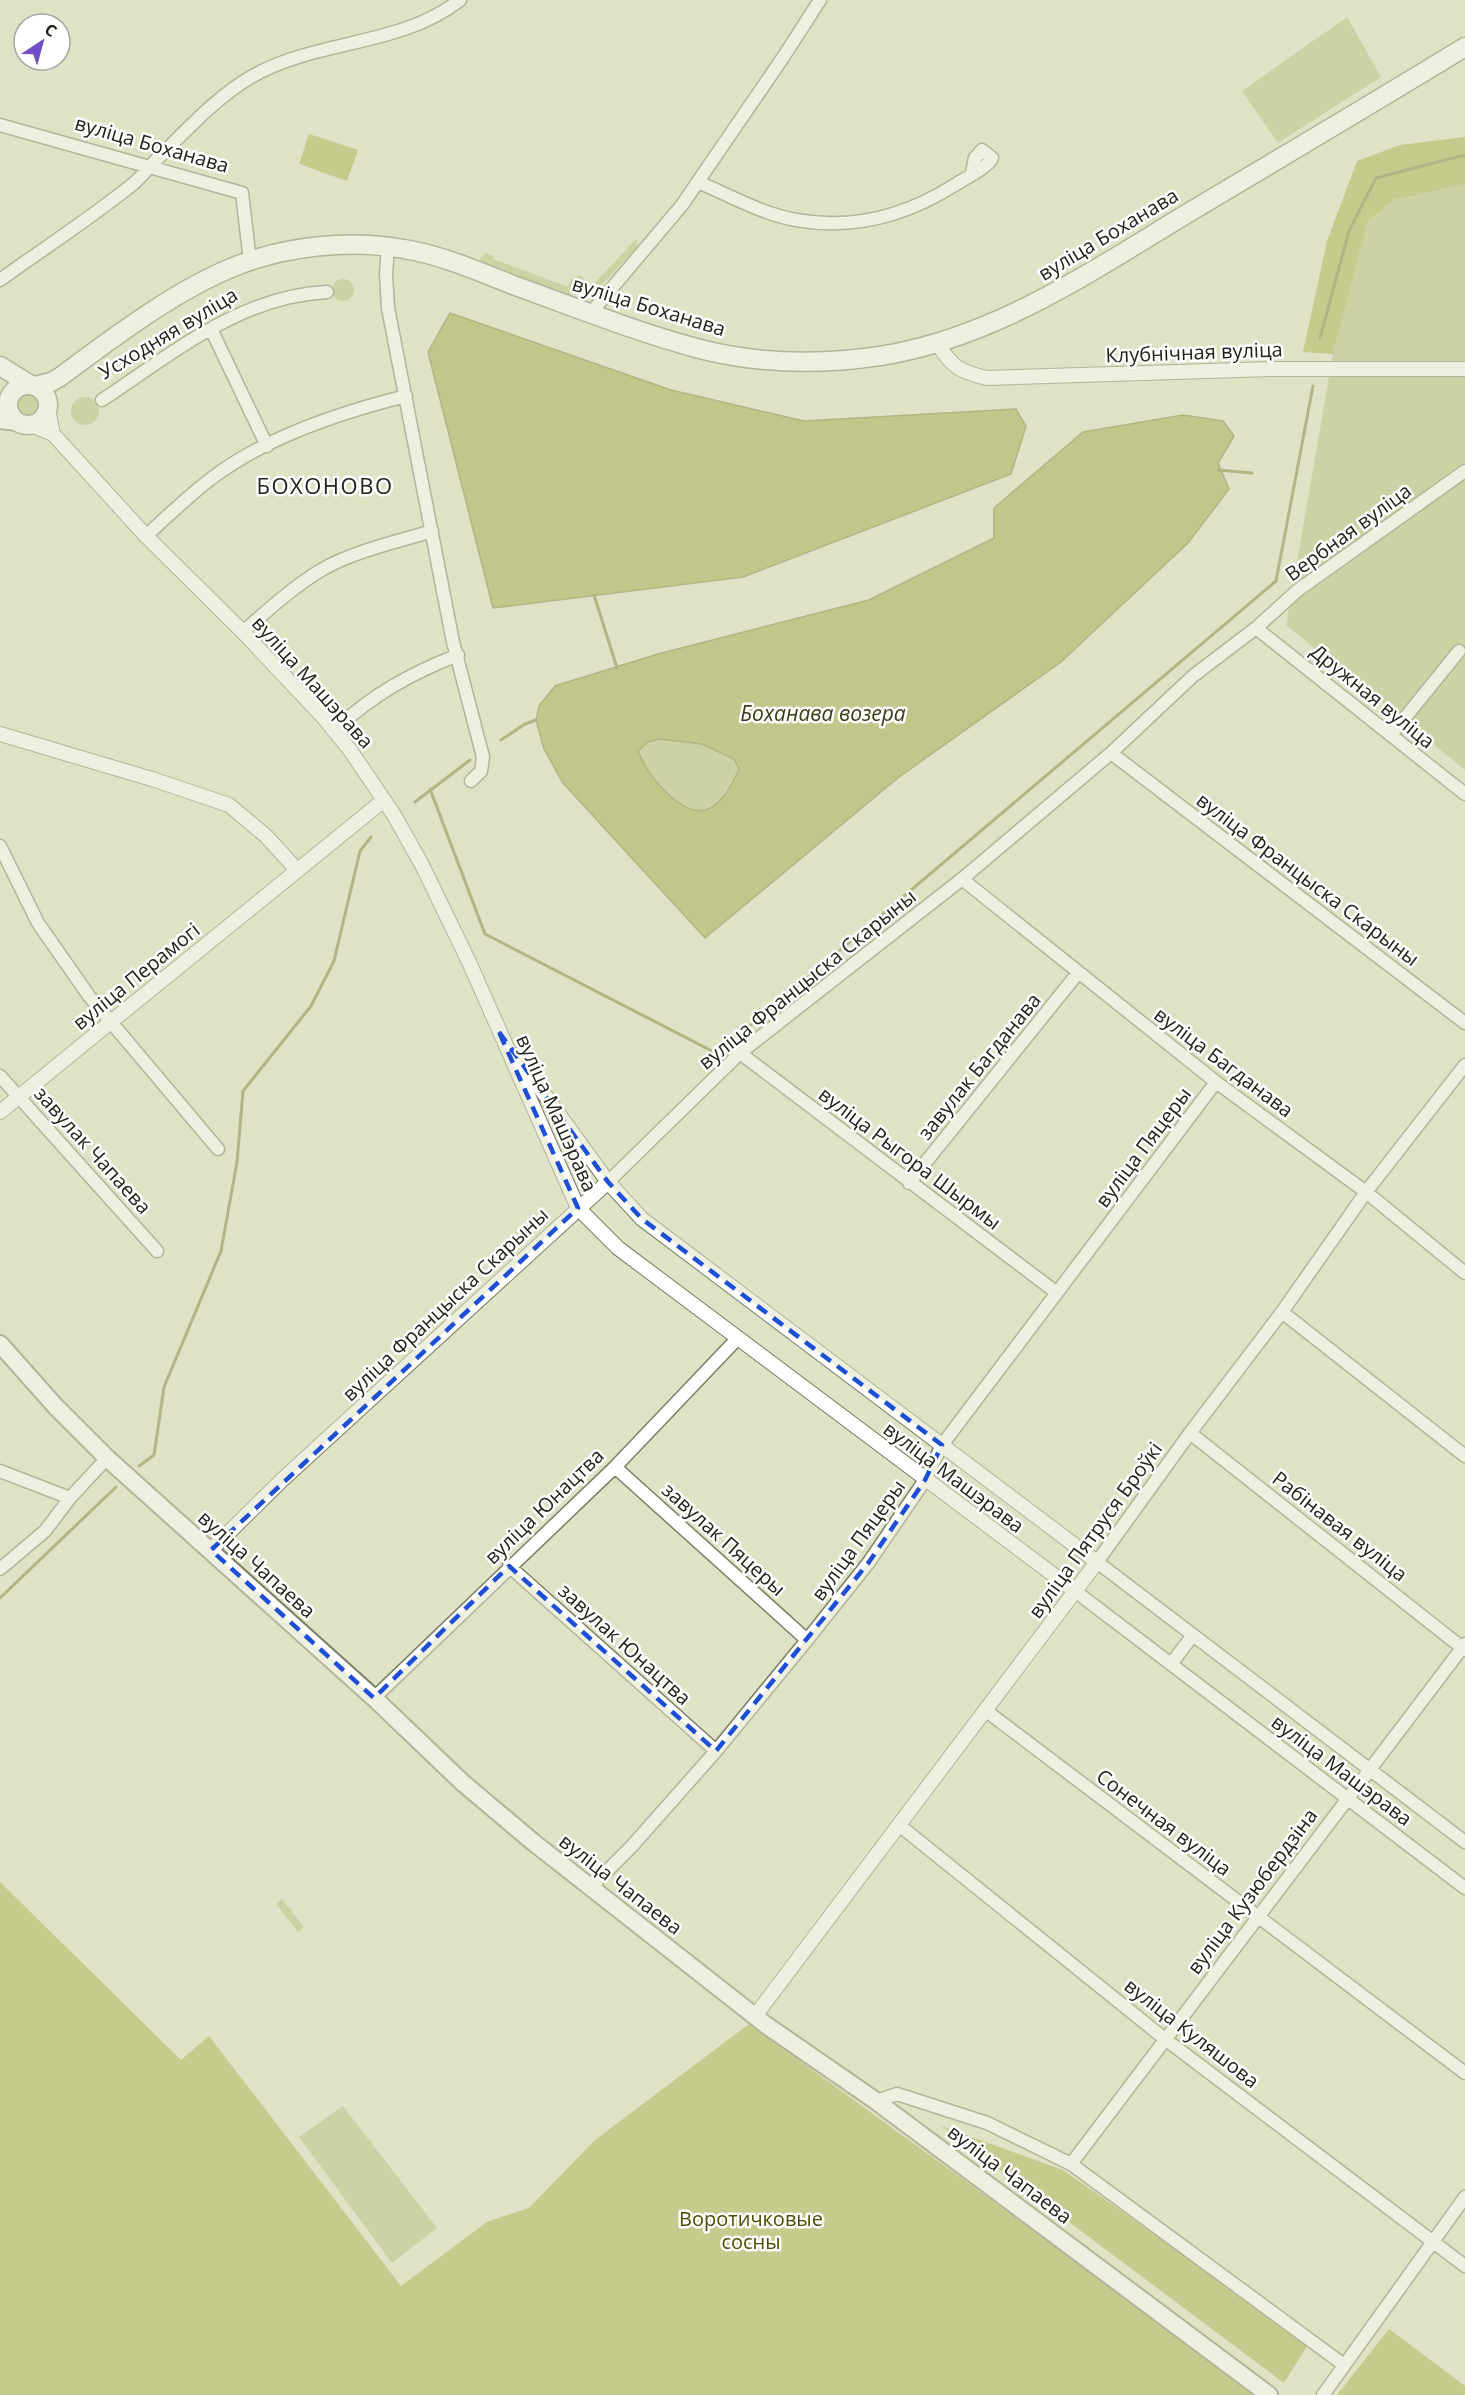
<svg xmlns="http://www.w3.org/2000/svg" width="1465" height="2395" font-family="'Open Sans',sans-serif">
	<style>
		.green { fill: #b9be7f }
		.forest { fill: #a9ad4b }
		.water { fill: #a1a543; stroke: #7b7e36; stroke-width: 1.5; fill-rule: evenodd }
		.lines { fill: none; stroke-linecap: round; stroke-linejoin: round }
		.stream { stroke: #7b7e36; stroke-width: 3 }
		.minor-casing { stroke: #7c7e64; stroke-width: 15 }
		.tertiary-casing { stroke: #7c7e64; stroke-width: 16 }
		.secondary-casing { stroke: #7c7e64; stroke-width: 20 }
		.primary-casing { stroke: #7c7e64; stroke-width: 21 }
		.minor { stroke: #fff; stroke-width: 12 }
		.tertiary { stroke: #fff; stroke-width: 14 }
		.secondary { stroke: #fff; stroke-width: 16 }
		.primary { stroke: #fff; stroke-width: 18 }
		.marked { fill: none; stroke: #1d4ed8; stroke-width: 4.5; stroke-dasharray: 12 8; stroke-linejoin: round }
		.labels { text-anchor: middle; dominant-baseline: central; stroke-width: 5; stroke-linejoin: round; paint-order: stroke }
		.street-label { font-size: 20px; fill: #222318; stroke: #fff }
		.park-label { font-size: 20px; fill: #4b4d00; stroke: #fff }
		.water-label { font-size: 21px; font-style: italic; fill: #3b3d14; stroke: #fff }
		.quarter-label { font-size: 22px; letter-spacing: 1.5px; fill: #222318; stroke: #fff }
	</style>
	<rect width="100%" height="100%" fill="#dfe2c5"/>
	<path class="green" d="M1347 17 1381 77 1278 143 1242 91Z
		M1465 184V770L1286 625 1333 354 1368 221 1394 200Z
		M636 239 638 246 601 286 595 285 594 284Z
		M485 253 494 256 493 259 568 287 571 279 581 275 590 290 577 294 564 295 482 263 480 259Z
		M332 290a11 11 0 1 1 22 0a11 11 0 1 1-22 0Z
		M13 404a15 15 0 1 1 30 0a15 15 0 1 1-30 0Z
		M71 411a14 14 0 1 1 28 0a14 14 0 1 1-28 0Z
		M660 739 702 744 734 759 739 769C722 807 702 827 667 793 653 780 645 768 637 751L648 742Z
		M282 1899 304 1927 298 1932 276 1904Z
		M343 2106 437 2228 392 2263 299 2137Z"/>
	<path class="forest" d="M309 134 358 150 347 181 299 164Z
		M1465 137V184L1394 200 1368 221 1333 354 1303 352 1327 241 1357 161 1400 145Z
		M0 1882 181 2060 209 2036 401 2286 487 2222 529 2208 595 2140 749 2024 1260 2395H0Z
		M941 2126 1063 2170 1309 2343 1284 2383Z
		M1389 2329 1465 2386V2395H1337Z"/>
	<path class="water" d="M450 313 671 390 804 421 1016 409 1026 426 1011 474 743 577 493 608 428 352Z
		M1183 415 1223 421 1234 436 1218 463 1229 489 1188 543 1061 662 899 777 705 938 563 783 544 749 536 720 539 706 555 686 658 654 869 600 994 538V508L1083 432ZM660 739 702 744 734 759 739 769C722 808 702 827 667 793 653 780 645 768 638 751L648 742Z"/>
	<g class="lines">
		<path class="stream" d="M1320 338 1349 231 1376 178 1465 155
			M1218 470 1252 473
			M594 595 617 668
			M501 740 525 724 536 720
			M430 789 485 934 712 1051 754 1023 1276 581 1313 386
			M415 802 470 760
			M139 1466 154 1455 164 1387 221 1251 237 1162 243 1091 311 1006 334 961 360 851 371 837
			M0 1598 116 1487"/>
		<defs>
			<path id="minor" d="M0 125 242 193 250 261
				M698 182C729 195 762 214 796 220 852 230 905 216 953 186 962 180 989 167 992 158L982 150 975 158 972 173
				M388 246 386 274 388 308 453 642 483 757 481 771 471 781
				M0 280C44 248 91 218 133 184 141 177 148 168 155 161 185 132 215 98 251 77 316 39 400 47 460 0
				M590 314 682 205 784 56 820 0
				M211 329 267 446
				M102 400C172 354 240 296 327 292
				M146 536C169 515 191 493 216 475 269 436 342 412 406 396
				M1256 628 1465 794
				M243 632C268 610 294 586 323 569 354 551 397 542 432 531
				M334 730C373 695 409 674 458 655
				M1391 735 1459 651
				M1111 753 1193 676 1256 628 1298 590 1465 471
				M0 846 38 923 89 996 218 1149
				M962 879 1216 1082 1366 1192 1465 1273
				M740 1053 1057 1293
				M1465 1065 1366 1192 1282 1312 1190 1433 1097 1562 1465 1842
				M0 1076 157 1251
				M608 1182 740 1053 962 879 1111 753 1465 1023
				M909 1183 1078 973
				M1282 1312 1465 1456
				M1190 1433 1465 1650
				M615 1467 807 1640
				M0 1471 70 1498 107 1458
				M509 1566 716 1751
				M0 1569 45 1531 70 1498
				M1075 1591 1465 1888
				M1171 1664 1193 1635
				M374 1698 615 1467 737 1339
				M985 1710 1465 2073
				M899 1825 1165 2039 1465 2266
				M592 1886 632 1846 716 1751 807 1640 869 1562 925 1480 942 1445 1216 1082
				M876 2101 897 2094 987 2123 1071 2164 1344 2365
				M1071 2164 1465 1644
				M1323 2395 1465 2197"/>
			<path id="tertiary" d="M937 343C952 367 960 372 987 378L1273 369H1465
				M48 409 53 434
				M31 425 53 434 146 536 243 632 324 718 350 750 394 815 422 865 469 962 578 1208 618 1248 1075 1591
				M0 734 152 779 229 805 266 836 297 870
				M516 1055 608 1182 642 1219 1097 1562 755 2016
				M0 1112 384 800
				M211 1550 282 1480 608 1182"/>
			<path id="secondary" d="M0 420 17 422
				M0 1344 56 1407 107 1458 374 1698 463 1783 533 1842 766 2025 876 2101 1269 2395"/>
			<path id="primary" d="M0 366 29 384
				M8 405a20 20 0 1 1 40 0a20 20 0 1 1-40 0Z
				M35 386 51 382 60 377C111 339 177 289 236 266 286 246 351 239 404 249 441 255 478 271 513 285 574 307 634 331 696 348 756 364 819 365 880 356 996 338 1095 269 1193 210 1284 156 1375 102 1465 47"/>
		</defs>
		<use href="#minor" class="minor-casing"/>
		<use href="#tertiary" class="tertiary-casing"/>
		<use href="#secondary" class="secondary-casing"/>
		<use href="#primary" class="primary-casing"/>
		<use href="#minor" class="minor"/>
		<use href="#tertiary" class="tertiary"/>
		<use href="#secondary" class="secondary"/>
		<use href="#primary" class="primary"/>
	</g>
	<path d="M0 0H1465V2395H0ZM499 1032 608 1182 642 1219 942 1445 925 1480 869 1562 716 1751 509 1566 374 1698 211 1550 578 1208Z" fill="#dfe2c5" fill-opacity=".55" fill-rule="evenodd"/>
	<path class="marked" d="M499 1032 608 1182 642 1219 942 1445 925 1480 869 1562 716 1751 509 1566 374 1698 211 1550 578 1208Z"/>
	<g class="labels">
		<g class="street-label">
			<text transform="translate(152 144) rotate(16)">вуліца Боханава</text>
			<text transform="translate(1108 234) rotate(-31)">вуліца Боханава</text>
			<text transform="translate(649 306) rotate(17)">вуліца Боханава</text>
			<text transform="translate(168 333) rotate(-31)">Усходняя вуліца</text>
			<text transform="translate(1194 352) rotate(-2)">Клубнічная вуліца</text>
			<text transform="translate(1348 532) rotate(-36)">Вербная вуліца</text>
			<text transform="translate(313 682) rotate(48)">вуліца Машэрава</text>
			<text transform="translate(1373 696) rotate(39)">Дружная вуліца</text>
			<text transform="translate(1308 879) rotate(37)">вуліца Францыска Скарыны</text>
			<text transform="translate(136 976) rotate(-39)">вуліца Перамогі</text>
			<text transform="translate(807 979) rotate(-39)">вуліца Францыска Скарыны</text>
			<text transform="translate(1224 1062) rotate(37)">вуліца Багданава</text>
			<text transform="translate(979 1066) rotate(-51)">завулак Багданава</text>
			<text transform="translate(557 1113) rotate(66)">вуліца Машэрава</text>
			<text transform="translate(1143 1147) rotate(-53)">вуліца Пяцеры</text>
			<text transform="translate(93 1150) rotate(48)">завулак Чапаева</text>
			<text transform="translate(910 1158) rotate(37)">вуліца Рыгора Шырмы</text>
			<text transform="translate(445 1304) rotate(-43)">вуліца Францыска Скарыны</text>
			<text transform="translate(954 1477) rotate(37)">вуліца Машэрава</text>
			<text transform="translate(544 1506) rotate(-44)">вуліца Юнацтва</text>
			<text transform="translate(1340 1526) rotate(38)">Рабінавая вуліца</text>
			<text transform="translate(1095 1530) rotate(-54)">вуліца Пятруся Броўкі</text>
			<text transform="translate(724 1539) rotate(42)">завулак Пяцеры</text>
			<text transform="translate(858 1540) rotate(-54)">вуліца Пяцеры</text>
			<text transform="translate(257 1564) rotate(42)">вуліца Чапаева</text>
			<text transform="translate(625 1644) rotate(42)">завулак Юнацтва</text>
			<text transform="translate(1342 1770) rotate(37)">вуліца Машэрава</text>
			<text transform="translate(1164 1822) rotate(37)">Сонечная вуліца</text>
			<text transform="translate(621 1884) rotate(38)">вуліца Чапаева</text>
			<text transform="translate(1252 1891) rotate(-53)">вуліца Кузюбердзіна</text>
			<text transform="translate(1192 2033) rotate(38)">вуліца Куляшова</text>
			<text transform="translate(1010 2174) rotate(37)">вуліца Чапаева</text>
		</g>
		<g class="park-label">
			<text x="751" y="2218">Воротичковые<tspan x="751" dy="23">сосны</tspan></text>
		</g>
		<g class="water-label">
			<text x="823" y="713">Боханава возера</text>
		</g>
		<g class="quarter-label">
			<text x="325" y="485">БОХОНОВО</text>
		</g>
	</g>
	<g transform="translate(42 42) rotate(36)"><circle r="28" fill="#ffffff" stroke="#a7a7a3" stroke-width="1.5"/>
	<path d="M0-4.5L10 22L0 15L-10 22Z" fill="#704ec7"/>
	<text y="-9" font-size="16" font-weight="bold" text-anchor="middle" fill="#222318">С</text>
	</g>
</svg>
